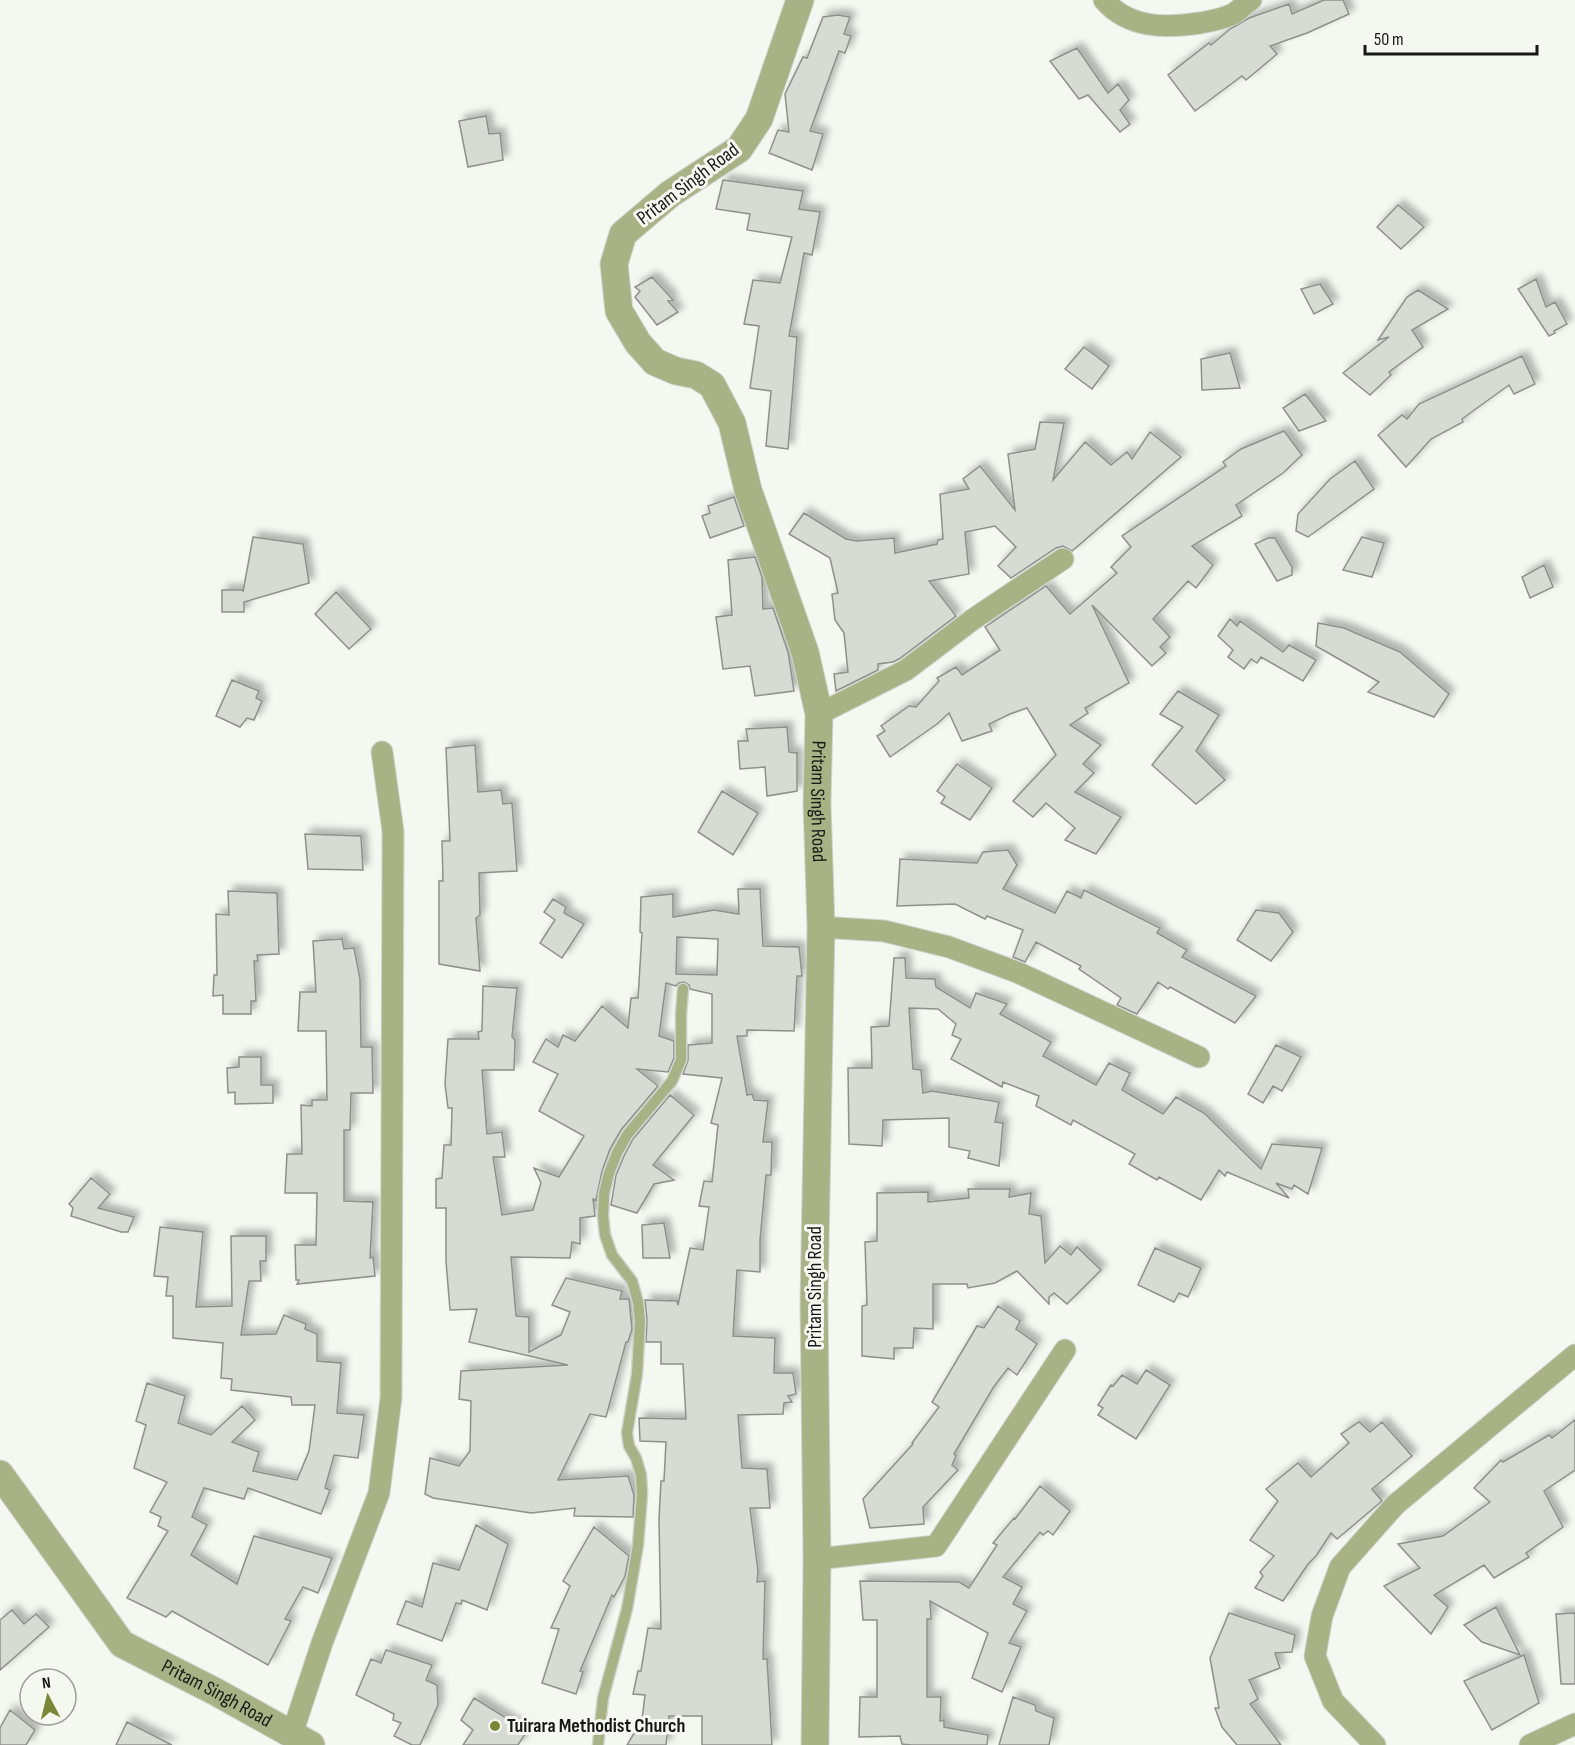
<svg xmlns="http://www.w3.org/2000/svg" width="1575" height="1745" font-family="'Sofia Sans Condensed',sans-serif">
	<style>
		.building { fill: #d8dad4; stroke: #8e908b; stroke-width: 1.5; fill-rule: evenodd; filter: url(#shadow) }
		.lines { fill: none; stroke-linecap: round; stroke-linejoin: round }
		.service-casing { stroke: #d2d3ce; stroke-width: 13 }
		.minor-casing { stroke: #d2d3ce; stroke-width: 23 }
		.tertiary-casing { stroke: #d2d3ce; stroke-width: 29 }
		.service { stroke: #a8b284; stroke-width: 10 }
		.minor { stroke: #a8b284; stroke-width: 21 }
		.tertiary { stroke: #a8b284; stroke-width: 27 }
		.poi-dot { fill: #798837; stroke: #f5f7f1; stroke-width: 2 }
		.labels { text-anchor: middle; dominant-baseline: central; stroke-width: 6; stroke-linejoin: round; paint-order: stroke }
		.street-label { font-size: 20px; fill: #181917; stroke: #f5f7f1 }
		.poi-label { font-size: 20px; font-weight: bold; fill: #181917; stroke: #f5f7f1; text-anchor: start }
	</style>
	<defs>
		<filter id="shadow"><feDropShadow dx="5.5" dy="-5.5" stdDeviation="3" flood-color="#0004"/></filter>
	</defs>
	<rect width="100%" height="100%" fill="#f5f7f1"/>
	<path class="building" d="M1324 0H1343L1349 14 1307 33 1270 46 1277 54 1246 80 1242 76 1195 111 1168 75 1209 43 1211 45 1230 29 1249 18 1289 4 1292 14Z
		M838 15 850 17 844 34 851 36 845 53 839 51 810 131 823 134 812 170 769 153 778 130 789 132 785 94 803 57 807 58 823 17Z
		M1077 48 1108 93 1118 84 1129 100 1120 110 1130 124 1120 132 1088 95 1079 99 1050 61Z
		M486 116 489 134 500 133 503 160 468 167 459 121Z
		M723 180 803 191 799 209 820 212 812 255 804 253 789 336 797 337 788 449 766 446 771 391 750 388 759 326 744 324 753 280 780 283 792 237 747 230 750 214 716 209Z
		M1398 205 1424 227 1401 249 1377 227Z
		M652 277 673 300 668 301 678 312 657 325 635 297 640 291 635 287Z
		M1536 279 1546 307 1555 302 1567 324 1554 331 1555 333 1549 336 1518 289Z
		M1320 284 1333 304 1314 314 1301 289Z
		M1418 290 1448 309 1412 330 1423 347 1389 372 1391 375 1370 395 1343 373 1389 337 1378 340 1407 297Z
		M1084 347 1109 366 1092 389 1065 369Z
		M1230 353 1240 388 1202 390 1201 359Z
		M1522 356 1535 384 1514 394 1509 385 1462 419 1463 422 1431 439 1406 467 1378 435 1402 415 1407 419 1419 404Z
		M1305 394 1326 421 1299 431 1283 408Z
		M1040 422 1064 423 1053 480 1085 442 1111 465 1127 452 1132 459 1150 432 1181 457 1072 551 1063 546 1056 548 1011 578 998 566 1016 547 995 526 965 532 969 574 929 581 956 616 899 659 893 662 878 664V670L836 691 834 674 848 672 844 633 835 620 832 594 838 593 830 558 789 534 804 513 846 539 857 541 894 538 895 553 937 544 938 540 943 539 940 494 969 489 963 479 980 466 1015 510 1008 454 1035 449Z
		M1284 431 1302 455 1283 473 1236 505 1242 516 1192 546 1213 565 1196 588 1188 581 1153 619 1170 637 1160 647 1166 653 1152 666 1092 605 1129 683 1085 708 1088 713 1070 725 1101 745 1083 764 1094 773 1075 792 1121 817 1096 854 1065 840 1075 828 1046 803 1033 817 1013 801 1056 755 1027 708 1010 714 989 724 992 731 962 741 949 713 937 724 890 757 877 736 885 731 881 726 909 706 916 707 939 681 937 678 956 667 962 675 1000 650 985 627 1046 586 1070 614 1117 573 1111 567 1131 547 1122 536 1226 466 1223 462 1241 449Z
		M1355 461 1374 489 1308 537 1296 531 1298 514 1330 479Z
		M734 497 744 526 710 538 702 516 710 513 708 506Z
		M253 537 303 544 309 583 244 602V612H222V590H243V592Z
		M1362 537 1384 543 1372 577 1343 570Z
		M1268 538H1275L1292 567V575L1277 581 1255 544Z
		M755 557 762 577 763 609 773 608 788 652 794 691 755 696 750 666 723 669 716 617 732 615 728 560Z
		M1544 565 1553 587 1530 598 1522 577Z
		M336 592 371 629 349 649 315 614Z
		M1230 619 1237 626 1240 621 1283 652 1289 645 1316 660 1303 681 1261 657 1257 663 1251 659 1244 669 1228 657 1233 650 1218 636Z
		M1318 623 1344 628 1400 652 1449 694 1434 717 1368 692 1379 682 1316 646Z
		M232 680 259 691 256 698 262 701 254 720 247 718 240 727 216 716Z
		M1178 691 1219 715 1196 751 1225 780 1196 804 1152 765 1183 727 1160 714Z
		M787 727 789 752 797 753V791L767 796 765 767 740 769 738 741H748L746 729Z
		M475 745 478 792 501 790 503 804 512 803 517 871 479 873 480 915 476 918 480 971 439 964V881H443L442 841H450L446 748Z
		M957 764 992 788 970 820 941 803 945 797 937 791Z
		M722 791 758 813 733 855 698 832Z
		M305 834 361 836 363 870 308 869Z
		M1008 850 1017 865 1003 889 1055 913 1067 891 1081 898 1084 890 1160 928 1157 933 1187 950 1182 957 1256 996 1235 1023 1170 987 1168 989 1158 982 1137 1014 1117 1005 1121 998 1079 969 1081 966 1036 942 1025 962 1013 957 1023 930 987 916 985 919 955 904 897 906 900 859 977 863 983 852Z
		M738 889H760L763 946 799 947 802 976H797L794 1031 747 1030V1036H737L747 1095 752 1094 754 1100 768 1101 763 1142H772L771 1175H766L760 1240V1272L737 1270 733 1336 775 1338 774 1373H793L796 1394 788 1396 792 1402 784 1403 783 1414 738 1415 742 1468 767 1469 770 1508H750L758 1571 757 1582 765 1581 763 1659H767L772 1745H702V1716H669L666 1745H627L642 1720 645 1695 633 1694 638 1671H641L648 1628 661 1629 659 1519 661 1481H664L666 1442 640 1441 639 1418 686 1419 683 1364H661V1342H646L647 1320 645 1300 677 1301 678 1305 690 1248 703 1250 709 1207 699 1206 704 1181 712 1182 718 1125 711 1123 722 1078 683 1074 688 1060V1045L712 1043V994L690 989 689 985 684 982 679 983 676 986 666 983 659 1036 674 1041V1058L668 1072 637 1069 658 1086 621 1130 610 1149 602 1171 596 1200 593 1199 595 1216 580 1218V1244L572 1242 570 1258 511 1257 516 1316 529 1317V1352L561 1335 570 1312 552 1305 566 1278 622 1291 620 1299H629L632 1329 628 1342H626L606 1417 590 1414 558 1480 628 1476 634 1495 633 1517 574 1516 575 1508 531 1513 433 1498 425 1494 430 1458 459 1466 470 1451 471 1401 459 1399 461 1371 568 1365 469 1342 477 1309 450 1310 446 1261V1208H436V1179L442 1178 444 1145H451L452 1108H448L445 1084 448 1039H479L478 1032 482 1031 483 986 517 988 512 1037 515 1040 514 1070H482L487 1134 502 1132 505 1157H493L502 1215 533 1210 541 1183 534 1168 559 1177 584 1136 539 1111 558 1074 533 1062 546 1039 558 1047 563 1035 575 1041 602 1006 628 1028 631 998H638L642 933 640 932 641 897 673 894V917L714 910 739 914ZM677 937 718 939 717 975 676 974Z
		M228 891 277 893 279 954 257 955 258 961H254L256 1001H251V1014H223V995L213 996 214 975H217L216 914 229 915Z
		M553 899 566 907 564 913 584 924 562 958 540 943 555 920 544 912Z
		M1256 910 1279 913 1293 932 1271 961 1237 940Z
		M342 939 344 949 354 948 360 979 361 1047H372L373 1093H351L350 1130H344V1201L373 1202 370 1258 373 1257 375 1276 297 1284 299 1280H296L295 1245H316L317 1193H285L287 1154H302L301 1105 312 1106V1100H327L326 1031H298L300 992H316L313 941Z
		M894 958H905L906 978 935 979 936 987 970 1008 976 993 1007 1004 1000 1014 1051 1042 1043 1056 1096 1085 1109 1063 1130 1073 1122 1090 1163 1114 1176 1097 1204 1113 1261 1169 1272 1144 1322 1148 1308 1194 1294 1185 1292 1189 1276 1183 1289 1198 1227 1172 1225 1176 1219 1170 1201 1200 1159 1177 1157 1180 1129 1164 1135 1154 1073 1120 1071 1125 1036 1106 1039 1096 1003 1082 1002 1087 951 1059 961 1039 952 1035 956 1024 938 1009 909 1008 913 1069 921 1070 923 1093 932 1091 999 1102 995 1122 1003 1123 999 1166 968 1158 970 1151 949 1147V1118L883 1120 882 1146 849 1144 848 1068H872L871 1027 889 1026Z
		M1276 1045 1301 1057 1282 1091 1273 1086 1263 1103 1248 1094Z
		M239 1057H261V1085H273V1103L235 1104V1092L228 1093 227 1068 239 1067Z
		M670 1095 694 1115 653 1165 674 1180 654 1184 637 1213 611 1205 616 1175 624 1156 633 1139Z
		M91 1178 110 1194 98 1208 134 1217 128 1232H121L71 1216 73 1208 69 1204Z
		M968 1189H1010L1009 1197 1031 1193 1029 1214 1041 1216 1045 1263 1060 1246 1071 1255 1077 1247 1101 1270 1067 1304 1054 1293 1049 1297V1304L1017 1271 995 1283 968 1288 967 1284H933V1329L914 1328 913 1348H894V1359L862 1356V1306L867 1305 865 1242 877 1241V1193L928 1192V1202L969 1198Z
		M664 1223 670 1258H643L642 1225Z
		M160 1227 203 1232 196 1307 232 1306 231 1236H266V1261H260L261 1281H249L241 1335 276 1334 284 1315 306 1324 305 1329 317 1334V1361L341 1363 337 1413 364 1415 358 1458 334 1455 325 1488 330 1490 321 1514 248 1488 244 1499 204 1488 192 1517 207 1525 191 1555 237 1584 254 1536 332 1558 318 1593 303 1587 285 1619 291 1621 268 1665 172 1611 166 1617 127 1598 168 1531 158 1526 161 1517 150 1512 167 1482 134 1468 146 1425 136 1421 147 1383 185 1396 178 1423 211 1435 242 1406 255 1420 232 1442 259 1452 253 1471 297 1480 309 1451 315 1405H292L291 1397 231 1390 232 1379 221 1378 223 1343 173 1338V1296H166L168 1277 154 1276Z
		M1155 1248 1201 1268 1188 1297 1179 1293 1174 1302 1138 1285Z
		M998 1306 1020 1321 1016 1329 1037 1344 1017 1375 1008 1368 993 1388 954 1454 956 1456 952 1465 958 1470 923 1507 924 1524 870 1528 863 1499 913 1444 912 1443 939 1407 932 1402 977 1326 984 1328Z
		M1146 1370 1170 1385 1136 1439 1098 1415 1103 1408 1098 1405 1111 1385 1113 1386 1122 1375 1137 1384Z
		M1575 1420V1470L1544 1491 1563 1527 1526 1553 1529 1557 1494 1578 1484 1565 1434 1595 1448 1607 1431 1634 1384 1586 1420 1568 1398 1544 1443 1536 1490 1502 1474 1488 1501 1460 1503 1462 1549 1435 1552 1438Z
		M1359 1422 1370 1432 1382 1422 1412 1456 1372 1489 1382 1501 1337 1539 1331 1533 1316 1556 1308 1564 1283 1601 1255 1588 1263 1576 1260 1572 1274 1556 1250 1540 1278 1501 1266 1489 1298 1463 1311 1477 1349 1443 1341 1434Z
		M1040 1486 1070 1511 1053 1535 1048 1531 1043 1535 1040 1532 1003 1577 1022 1587 1013 1604 1027 1611 1009 1643 1021 1647 1002 1692 972 1678 988 1633 930 1601 931 1619H927V1697H941L940 1721 944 1720V1727L988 1735 987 1745H911L902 1744 900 1736 859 1737 860 1697H877V1620H863L860 1581 959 1582 969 1588 997 1545 993 1543 1014 1518 1015 1519Z
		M476 1525 508 1544 487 1610 462 1600 461 1604 456 1603 442 1641 397 1624 406 1601 422 1607 433 1563 459 1570Z
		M594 1527 629 1556 625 1576 614 1597 612 1595 580 1671 583 1672 576 1694 542 1683 559 1629 551 1628 570 1586 563 1581Z
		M1496 1607 1520 1655 1482 1642 1464 1625Z
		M12 1610 24 1624 36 1614 49 1627 0 1670V1620Z
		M1229 1613 1295 1635 1292 1652 1275 1653 1280 1668 1249 1680 1258 1699 1250 1704 1281 1745H1237L1222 1727 1215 1708H1219L1210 1658Z
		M1575 1613V1684H1561L1556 1614Z
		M386 1650 432 1665 426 1680 437 1685 438 1705 420 1745H412L394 1736 401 1723 393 1720 394 1714 356 1695 371 1659 381 1663Z
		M1524 1655 1539 1703 1492 1730 1464 1681Z
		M1013 1697 1035 1705 1036 1711 1054 1718 1049 1745H999Z
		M474 1698 527 1731 518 1745H463L473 1730 461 1720Z
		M10 1710 35 1730 26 1745H0V1728Z
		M127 1722 172 1745H116Z"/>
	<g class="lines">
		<defs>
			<path id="service" d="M598 1745 603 1698 627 1609 638 1545 642 1495 641 1475 636 1458 629 1446 627 1433 637 1374 640 1321 638 1302 632 1281 612 1255 605 1235 603 1216 604 1194 609 1173 617 1153 627 1135 672 1081 681 1060V1014L683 989"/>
			<path id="minor" d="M1104 0C1129 29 1166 28 1200 23 1211 21 1223 19 1233 14 1239 11 1244 4 1251 0
				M819 714 906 670 972 620 1063 559
				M821 927 884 931 949 947 1019 973 1199 1057
				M817 1559 936 1546 1065 1350
				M292 1734 322 1643 379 1493 391 1398 393 831 382 752
				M1375 1745 1333 1701 1315 1656 1322 1616 1340 1567 1395 1505 1575 1355
				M1530 1745 1575 1724"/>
			<g id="tertiary">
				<path id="s1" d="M800 0 759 119 739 149 670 194 623 234 614 264 619 311 638 343 655 362 676 371 696 375 712 385 732 423 748 490 805 652 819 714 817 803 821 927 814 1302 817 1559 815 1745"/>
				<path id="s2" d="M0 1474 122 1644 216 1692 311 1745"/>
			</g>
		</defs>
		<use href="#service" class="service-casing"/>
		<use href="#minor" class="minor-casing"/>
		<use href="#tertiary" class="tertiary-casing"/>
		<use href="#service" class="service"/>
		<use href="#minor" class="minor"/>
		<use href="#tertiary" class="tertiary"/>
	</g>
	<circle class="poi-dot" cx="495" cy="1726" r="6"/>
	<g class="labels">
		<g class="street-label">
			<text transform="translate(688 184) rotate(-37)">Pritam Singh Road</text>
			<text stroke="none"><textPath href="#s1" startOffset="944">Pritam Singh Road</textPath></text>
			<text transform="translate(815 1287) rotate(-90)">Pritam Singh Road</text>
			<text stroke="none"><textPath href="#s2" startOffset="316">Pritam Singh Road</textPath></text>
		</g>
		<g class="poi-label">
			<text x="507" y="1726">Tuirara Methodist Church</text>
		</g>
	</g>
	<g transform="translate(48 1697) rotate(353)"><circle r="28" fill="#f5f7f1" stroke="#9d9e9a" stroke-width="1.5"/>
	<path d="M0-4.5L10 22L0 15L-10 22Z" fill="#798837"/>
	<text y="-9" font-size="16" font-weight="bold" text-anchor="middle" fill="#181917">N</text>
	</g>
	<path d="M1365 45v9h172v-9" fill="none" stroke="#181917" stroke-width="3"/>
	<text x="1374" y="45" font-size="18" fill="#181917" stroke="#f5f7f1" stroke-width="4.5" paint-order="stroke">50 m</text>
</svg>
